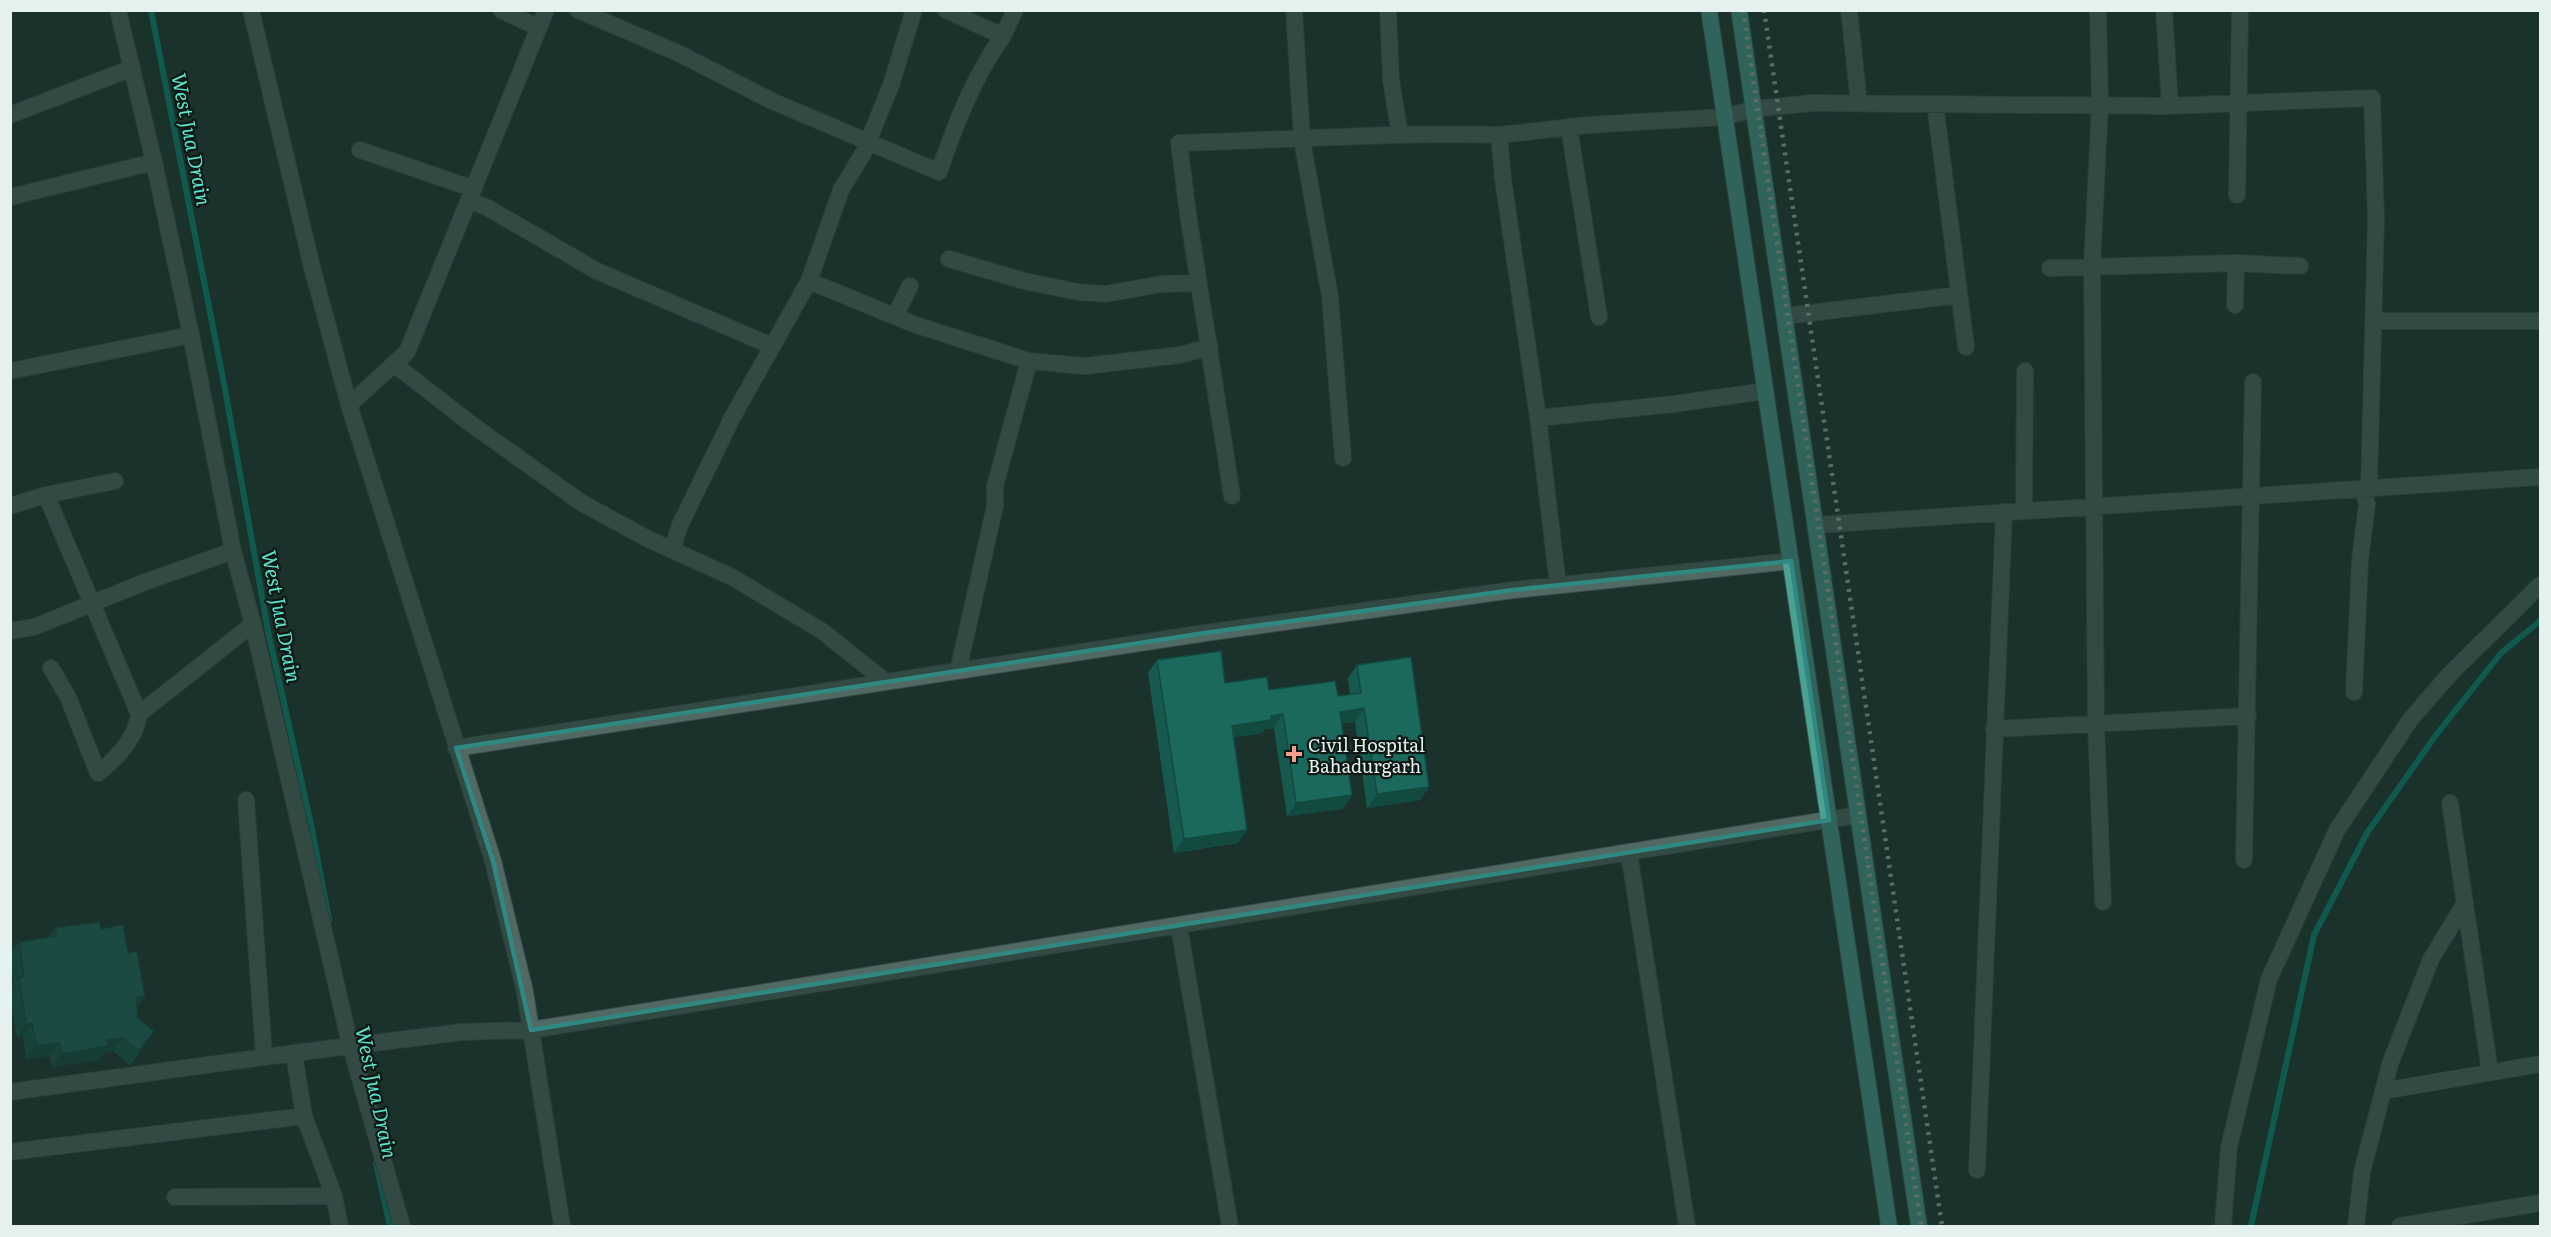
<svg xmlns="http://www.w3.org/2000/svg" width="2551" height="1237" font-family="Literata,serif">
	<style>
		.lines { fill: none; stroke-linecap: round; stroke-linejoin: round }
		.stream { stroke: #048977; stroke-width: 6 }
		.minor-casing { stroke: #3a4d49; stroke-width: 18 }
		.secondary-casing { stroke: #3a4d49; stroke-width: 18 }
		.primary-casing { stroke: #3a4d49; stroke-width: 18 }
		.minor { stroke: #516863; stroke-width: 16 }
		.secondary { stroke: #516863; stroke-width: 16 }
		.primary { stroke: #49a292; stroke-width: 16 }
		.rail { stroke: #a7b7b3; stroke-width: 4.5; stroke-dasharray: 3 6; stroke-linecap: butt }
		.wall { fill: #165a4f }
		.shaded-wall { fill: #124a40 }
		.building { fill: #1a695c; stroke: #124a40; stroke-width: 1.5 }
		.marked { fill: none; stroke: #2f8881; stroke-width: 4.5; stroke-linejoin: round }
		.poi-dot { fill: #f59d8f; stroke: #0d1714; stroke-width: 2 }
		.labels { text-anchor: middle; dominant-baseline: central; stroke-width: 4.5; stroke-linejoin: round; paint-order: stroke }
		.poi-label { font-size: 18px; fill: #e4f1ee; stroke: #0d1714; text-anchor: start }
		.water-label { font-size: 20px; font-style: italic; fill: #58e5cc; stroke: #0d1714 }
	</style>
	<rect width="100%" height="100%" fill="#1b312c"/>
	<g class="lines">
		<path class="stream" d="M151 10 225 389 268 631 311 824 329 920
			M376 1163 390 1226
			M2251 1226 2314 935 2367 833 2436 735 2501 653 2540 621"/>
		<defs>
			<path id="minor" d="M251 10 312 267 349 405 493 861 525 992 562 1226
				M501 10 539 28
				M578 10 678 53 772 101 939 172C955 125 974 76 1003 36
				M946 10 1003 36 1015 10
				M1294 10 1302 140 1330 297 1343 458
				M1388 10 1391 80 1400 135
				M1849 10 1859 103
				M2098 10 2100 104 2092 265 2096 724 2103 902
				M2164 10 2170 106
				M1935 104 1966 347
				M10 115 132 68
				M1569 127 1599 317
				M360 150 474 189
				M2237 195 2240 10
				M10 197 154 162
				M469 200 488 208 597 271 772 346
				M949 259 1024 281 1078 292 1106 294 1161 284 1199 283
				M2050 268 2236 263 2300 266
				M809 281 916 325 1029 361 1085 366 1180 355 1210 347
				M2235 305 2236 263
				M895 316 910 286
				M1785 316 1959 295
				M2375 321H2540
				M394 364 471 424 582 503 648 539 732 577 822 631 886 682
				M10 371 191 335
				M1765 391 1674 404 1538 418 1503 179 1499 135 1588 125 1724 117 1754 109 1811 103 2167 106 2372 98 2376 218 2369 488
				M349 405 407 352 546 10
				M1538 418 1558 585
				M46 495 115 481
				M1232 496 1188 214 1179 143C1286 140 1393 132 1499 135
				M10 506 46 495 139 714 253 624
				M2024 511 2025 371
				M1816 525 2540 477
				M672 550 680 525 732 418 809 281 841 190 864 152 891 85 914 10
				M10 631 34 627 145 582 233 551
				M51 668 68 697 98 773C116 759 136 738 139 714
				M958 671 995 506V486L1029 361
				M2354 692 2360 560 2367 504 2363 489
				M1994 729 2248 716
				M456 748 1205 633 1513 590 1791 561
				M246 800 264 1056
				M2450 803 2490 1072
				M1629 853 1687 1226
				M2244 860 2253 382
				M1179 926 1230 1226
				M2383 1091 2540 1064
				M10 1092 294 1053
				M10 1152 304 1116
				M1977 1170 2004 512
				M334 1196 340 1226
				M175 1197 334 1196 304 1116 294 1053 462 1032 531 1030 1858 815
				M2223 1226 2229 1147 2269 979 2337 830 2410 720 2449 675 2540 585
				M2356 1226 2362 1172 2390 1064 2431 959 2465 903
				M2400 1226 2540 1203"/>
			<path id="secondary" d="M118 10 154 162 191 335 233 551 253 624 350 1044 402 1226"/>
			<path id="primary" d="M1709 10 1889 1226
				M1739 10 1919 1226"/>
		</defs>
		<use href="#minor" class="minor-casing"/>
		<use href="#secondary" class="secondary-casing"/>
		<use href="#primary" class="primary-casing"/>
		<use href="#minor" class="minor"/>
		<use href="#secondary" class="secondary"/>
		<use href="#primary" class="primary"/>
		<path class="rail" d="M1743 10 1921 1226
			M1764 10 1942 1226"/>
	</g>
	<path class="wall" d="M1157 660 1225 683 1269 690 1338 696 1350 695 1348 678 1357 665 1429 787 1420 800 1367 808 1355 722 1342 723 1343 809 1287 816 1274 728 1265 729 1262 733 1234 737 1238 843 1174 853 1148 673Z
		M55 928 101 929 128 953 145 996 137 1008 138 1018 154 1031 130 1065 113 1051 103 1053 99 1060 52 1067 50 1056 26 1059 23 1037 17 1038 10 997V988L14 984 10 963V953L19 942 49 937Z"/>
	<path class="shaded-wall" d="M1364 708 1355 722 1331 725 1340 712Z
		M1283 714 1274 728 1265 729 1262 733 1223 739 1232 726 1271 716Z
		M1429 787 1420 800 1367 808 1377 794Z
		M1352 795 1343 809 1287 816 1296 803Z
		M1247 830 1238 843 1174 853 1184 839Z
		M145 996 135 1010 136 998Z
		M32 1023 23 1037 17 1038 26 1024Z
		M123 1038 113 1051 103 1053 99 1060 52 1067 61 1054 107 1040Z
		M59 1042 50 1056 26 1059 36 1046Z"/>
	<path class="building" d="M1221 651 1225 683 1267 677 1269 690 1335 681 1338 696 1361 693 1357 665 1411 657 1429 787 1377 794 1364 708 1340 712 1352 795 1296 803 1283 714 1271 716V720L1232 726 1247 830 1184 839 1157 660Z
		M99 922 101 929 123 925 128 953 137 951 145 996 136 998 138 1018 154 1031 139 1051 123 1038 107 1040 108 1046 61 1054 59 1042 36 1046 32 1023 26 1024 19 977 24 976 19 942 56 936 55 928Z"/>
	<path d="M0 0H2551V1237H0ZM1791 561 1829 820 531 1030 493 861 456 748 1205 633 1513 590Z" fill="#1b312c" fill-opacity=".55" fill-rule="evenodd"/>
	<path class="marked" d="M1791 561 1829 820 531 1030 493 861 456 748 1205 633 1513 590Z"/>
	<path class="poi-dot" d="M1291 745h6v6h6v6h-6v6h-6v-6h-6v-6h6z"/>
	<g class="labels">
		<g class="poi-label">
			<text x="1308" y="744">Civil Hospital<tspan x="1308" dy="21">Bahadurgarh</tspan></text>
		</g>
		<g class="water-label">
			<text transform="translate(193 139) rotate(79)">West Jua Drain</text>
			<text transform="translate(283 616) rotate(79)">West Jua Drain</text>
			<text transform="translate(378 1092) rotate(78)">West Jua Drain</text>
		</g>
	</g>
	<rect width="2551" height="1237" fill="none" stroke="#e4f1ee" stroke-width="24"/>
</svg>
